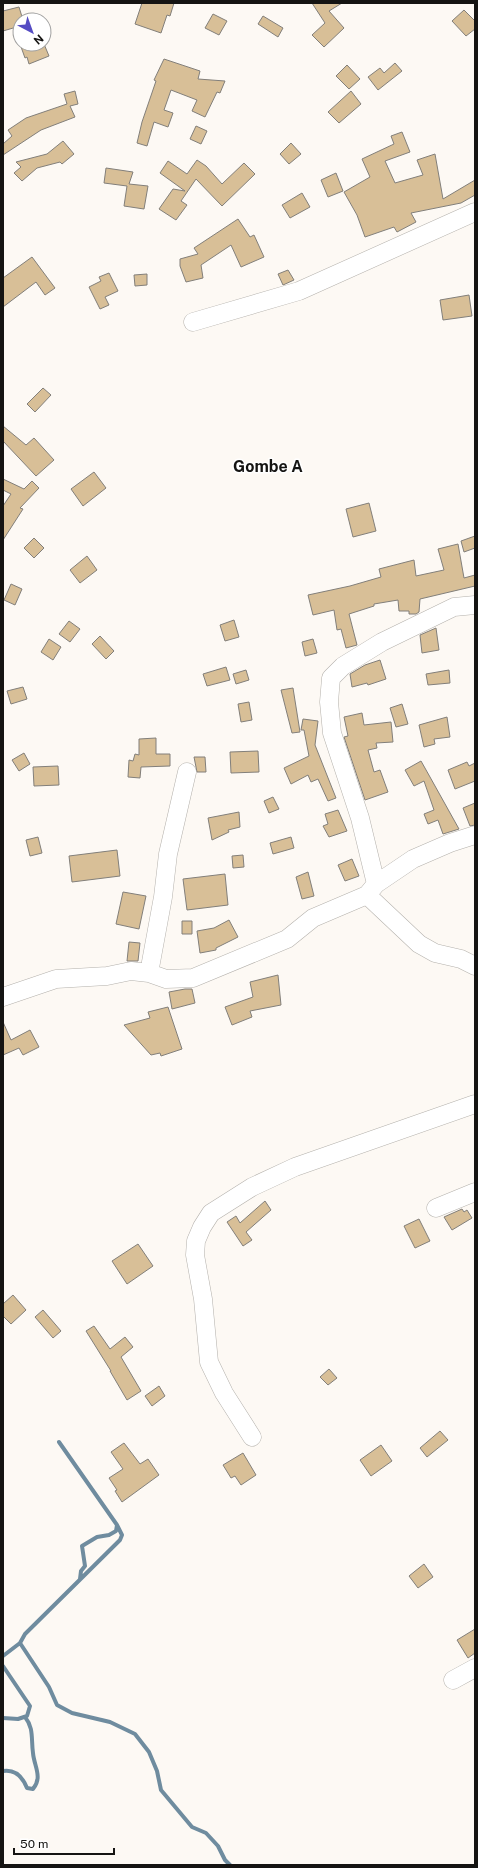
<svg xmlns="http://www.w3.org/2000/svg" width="478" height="1868" font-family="'Public Sans',sans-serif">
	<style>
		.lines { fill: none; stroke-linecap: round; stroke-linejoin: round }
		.stream { stroke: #6f8c9f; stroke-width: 4 }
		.building { fill: #d8bf97; stroke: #827f7a }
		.minor-casing { stroke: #b4b1ac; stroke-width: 19 }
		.minor { stroke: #fff; stroke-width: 18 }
		.labels { text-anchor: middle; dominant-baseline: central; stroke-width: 3; stroke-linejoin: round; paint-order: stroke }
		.quarter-label { font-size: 16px; font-weight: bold; fill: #151412; stroke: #fff }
	</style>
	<rect width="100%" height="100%" fill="#fdf9f4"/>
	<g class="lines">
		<path class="stream" d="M59 1442 117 1525 116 1531 109 1535 97 1537 82 1546 85 1566 81 1571 80 1579
			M20 1643 49 1687 57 1705 72 1713 110 1722 135 1734 149 1752 157 1771 161 1790 192 1827 206 1833 218 1846 225 1860 230 1865
			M3 1656 20 1643 25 1634 120 1540 122 1535 117 1525
			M3 1666 30 1706 27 1716 18 1719 3 1718
			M3 1771C16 1769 23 1778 27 1788L33 1789C43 1777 34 1766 33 1753 31 1739 34 1728 25 1717"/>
	</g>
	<path class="building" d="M142 3H174L170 16 167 15 161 33 135 24Z
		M312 3H342L329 11 344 28 324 47 312 35 325 23Z
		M19 7 23 20H20V26L3 31V11Z
		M464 10 475 21V29L466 36 452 21Z
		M213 14 227 21 219 35 205 28Z
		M263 16 283 28 278 37 258 24Z
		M20 44H44L49 56 29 64 27 57 25 58Z
		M164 59 200 71 198 79 225 81 220 93 217 92 205 117 192 111 197 100 171 90 164 110 173 113 168 127 154 122 147 146 137 143 142 122 156 81 154 80Z
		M395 63 402 71 378 90 368 77 380 68 384 73Z
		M347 65 360 79 349 89 336 76Z
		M75 91 78 104 70 106 75 117 41 130 3 155V144L12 136 8 130 26 118 67 104 64 94Z
		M351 91 361 104 339 123 328 112Z
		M196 126 207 131 201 144 190 139Z
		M402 132 410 152 385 161 395 183 423 175 417 160 435 154 443 199 475 180V195L461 203 411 213 416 222 397 232 394 227 365 237 357 215 344 192 370 177 362 159 394 144 391 136Z
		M63 141 74 154 62 164 60 162 37 168 22 181 14 173 21 167 16 162 47 154Z
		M291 143 301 154 289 164 280 154Z
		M197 160 206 166 222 184 244 163 255 174 222 206 196 179 181 201 187 205 176 220 159 209 173 189 185 191 160 173 168 161 187 174Z
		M106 168 133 172 129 184 148 186 144 209 124 206 127 186 104 183Z
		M336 173 343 191 328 197 321 180Z
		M302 193 310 207 290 218 282 205Z
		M238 219 250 237 254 235 264 257 241 267 231 245 201 265 203 278 186 282 180 266V259L198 254 194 248Z
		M32 257 55 288 45 295 36 282 3 307V278Z
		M288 270 294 280 283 285 278 274Z
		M109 273 118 291 105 297 109 305 100 309 89 287 101 281 99 277Z
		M147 274V285L135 286 134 275Z
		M469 295 472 316 443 320 440 300Z
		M43 388 51 395 35 412 27 404Z
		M3 426 26 445 34 438 54 460 36 476 3 441Z
		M94 472 106 488 83 506 71 489Z
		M3 479 24 489 32 481 39 488 20 508 23 509 3 540V506L11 494 3 490Z
		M369 503 376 531 353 537 346 509Z
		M475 536V548L464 552 461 541Z
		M34 538 44 548 34 558 24 548Z
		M458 544 464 578 475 575V586L420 599 419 612 416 614H409V611H399L398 600 374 604V606L349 614 357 645 346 648 341 629 337 630 334 610 313 615 308 595 350 586 381 577 379 569 414 560 416 576 444 570 438 549Z
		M87 556 97 570 80 583 70 570Z
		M11 584 22 589 15 605 4 600Z
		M234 620 239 637 225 641 220 625Z
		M69 621 80 629 70 642 59 634Z
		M436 628 439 650 422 653 420 635Z
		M100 636 114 651 106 659 92 644Z
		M49 639 61 647 53 660 41 652Z
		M313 639 317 653 305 656 302 642Z
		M380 660 386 679 368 685 367 683 352 687 350 674 365 665Z
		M226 667 230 680 207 686 203 674Z
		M246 670 249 680 236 684 233 674Z
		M449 670 450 683 428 685 426 674Z
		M23 687 27 699 11 704 7 691Z
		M293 688 300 732 292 733 281 690Z
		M249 702 252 720 241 722 238 704Z
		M402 704 408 724 396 727 390 708Z
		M362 713 364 725 391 722 393 742 376 743 377 748 368 750 374 772 380 770 388 792 365 800 344 737 348 736 344 717Z
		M447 717 450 737 434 739 435 744 424 747 419 725Z
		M303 719 318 721 315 745 336 798 328 801 318 779 311 782 308 775 291 784 284 768 309 756 304 730H301Z
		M156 738V754H170V766L141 767 140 778 128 777 129 760 133 761 135 754 139 755V739Z
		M258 751 259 772 231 773 230 752Z
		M24 753 30 764 19 771 12 760Z
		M194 757H205L206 772H197Z
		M421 761 430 777 459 829 443 834 438 820 428 824 424 814 434 810 424 781 414 786 405 770Z
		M467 762 469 766 475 763V781L455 789 448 770Z
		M58 766 59 785 34 786 33 767Z
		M273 797 279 809 269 813 264 801Z
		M475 803V825L470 826 463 808Z
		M338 810 347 831 329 837 323 826 328 824 325 814Z
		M239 812 240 827 228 830 229 832 212 840 208 818Z
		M38 837 42 853 30 856 26 840Z
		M291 837 294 848 273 854 270 843Z
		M117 850 120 876 72 882 69 856Z
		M243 855 244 867 233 868 232 856Z
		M352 859 359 876 345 881 338 865Z
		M308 872 314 896 302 899 296 877Z
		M225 874 228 905 187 910 183 879Z
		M123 892 146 896 139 929 116 924Z
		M229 920 238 937 216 948V950L200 953 197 931 214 928Z
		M182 921H192V934H182Z
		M129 942 140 943 138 961H127Z
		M278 975 281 1005 250 1011 252 1017 232 1025 225 1007 253 997 250 982Z
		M185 989H192L195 1003 172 1009 169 992Z
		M168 1007 182 1049 161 1056 160 1053 151 1055 124 1025 150 1018 148 1012Z
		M3 1022 11 1040 30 1030 39 1047 23 1055 19 1048 3 1055Z
		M265 1201 271 1210 246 1232 252 1240 243 1246 227 1222 236 1216 240 1223Z
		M462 1209 464 1212 467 1210 472 1218 452 1230 444 1217Z
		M419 1219 430 1241 415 1248 404 1226Z
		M138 1244 153 1266 127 1284 112 1261Z
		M13 1295 26 1310 11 1324 3 1316V1304Z
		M43 1310 61 1331 53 1338 35 1317Z
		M94 1326 110 1349 125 1337 133 1347 121 1357 141 1391 127 1400 110 1371H111L86 1331Z
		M329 1369 337 1378 328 1385 320 1377Z
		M159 1386 165 1396 152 1406 145 1396Z
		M440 1431 448 1440 427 1457 420 1448Z
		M124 1443 140 1464 148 1459 159 1475 122 1502 115 1491 117 1490 109 1478 123 1469 111 1452Z
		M381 1445 392 1461 371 1476 360 1460Z
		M243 1453 256 1475 241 1485 235 1476 231 1478 223 1465Z
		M424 1564 433 1577 418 1588 409 1576Z
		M475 1629V1653L468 1658 457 1640Z"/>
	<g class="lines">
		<defs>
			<path id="minor" d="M193 322 299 291 475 212
				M376 884 360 818 332 733 329 702 331 678 343 666 382 642 454 607 475 605
				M367 895 419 944 435 953 461 959 475 966
				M149 973 163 897 168 854 187 772
				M3 997 56 979 107 976 131 971 149 973 166 979 193 978 287 939 313 918 367 895 376 884 413 859 450 843 475 835
				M436 1208 475 1192
				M252 1437 224 1393 209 1362 203 1299 195 1255 196 1241 202 1227 211 1213 252 1187 295 1167 475 1104
				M453 1680 475 1668"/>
		</defs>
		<use href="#minor" class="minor-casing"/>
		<use href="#minor" class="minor"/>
	</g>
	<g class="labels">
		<g class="quarter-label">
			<text x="268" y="466">Gombe A</text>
		</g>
	</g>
	<rect width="478" height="1868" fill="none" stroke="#151412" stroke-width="8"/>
	<g transform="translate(32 32) rotate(139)"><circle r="19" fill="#ffffff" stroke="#a1a1a0"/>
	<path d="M0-3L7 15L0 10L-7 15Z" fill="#554cc3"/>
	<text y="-6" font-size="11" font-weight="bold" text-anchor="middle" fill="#151412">N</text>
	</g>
	<path d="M14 1848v6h100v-6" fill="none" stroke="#151412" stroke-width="2"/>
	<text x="20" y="1848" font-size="12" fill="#151412" stroke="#ffffff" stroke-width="3" paint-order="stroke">50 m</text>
</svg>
